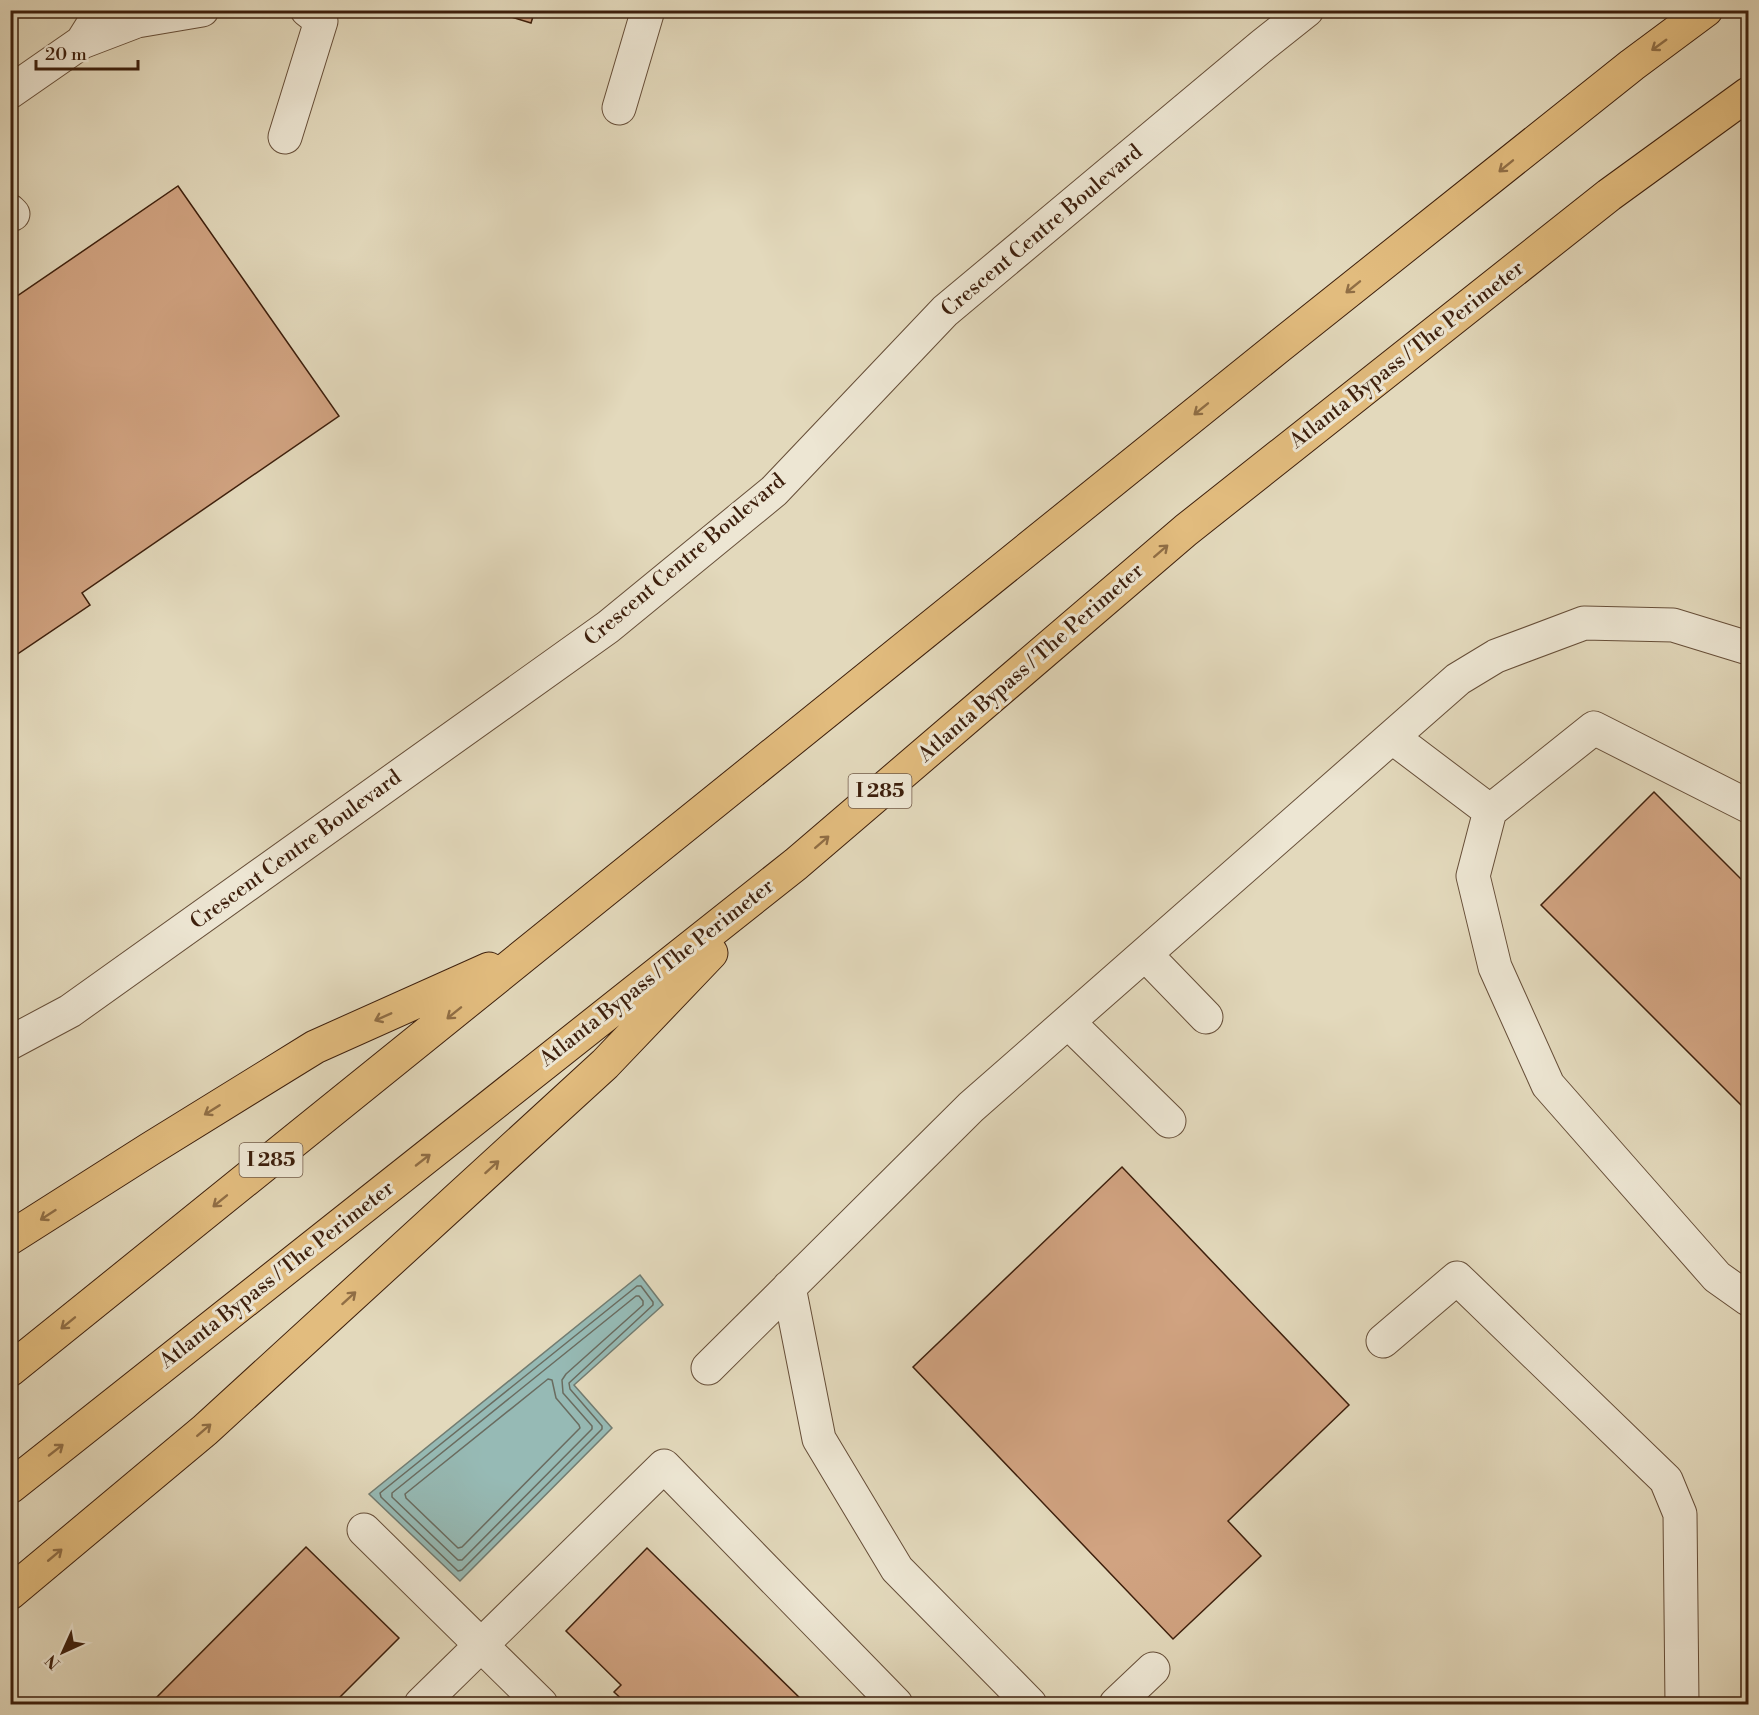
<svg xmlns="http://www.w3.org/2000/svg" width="1759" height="1715" font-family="'Libre Bodoni',serif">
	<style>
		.water { fill: #96bab5; stroke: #727c71; stroke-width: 1.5 }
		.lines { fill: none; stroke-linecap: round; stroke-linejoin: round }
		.shore { stroke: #6a6c60; stroke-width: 1.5 }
		.building { fill: #d1a381; stroke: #3d1f0c; stroke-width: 1.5 }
		.minor-casing { stroke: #664e38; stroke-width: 35 }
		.highway-casing { stroke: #3d1f0c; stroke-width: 35 }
		.minor { stroke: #ede6d3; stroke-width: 33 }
		.highway { stroke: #e2bc7e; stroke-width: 33 }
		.oneway { stroke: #906e45 }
		.labels { text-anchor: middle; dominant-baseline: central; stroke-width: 6; stroke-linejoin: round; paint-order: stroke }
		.shield { fill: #ede6d3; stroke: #725b48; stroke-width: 1.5 }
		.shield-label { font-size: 20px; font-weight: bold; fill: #3d1f0c }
		.street-label { font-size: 21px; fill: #3d1f0c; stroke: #ede6d3 }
	</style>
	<rect width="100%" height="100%" fill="#e3d9bc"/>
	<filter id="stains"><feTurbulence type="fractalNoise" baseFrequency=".00333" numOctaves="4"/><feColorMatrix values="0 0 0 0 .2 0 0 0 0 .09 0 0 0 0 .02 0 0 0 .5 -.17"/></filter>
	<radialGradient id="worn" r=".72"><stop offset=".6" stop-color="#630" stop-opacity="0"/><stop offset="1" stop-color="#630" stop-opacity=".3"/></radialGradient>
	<path class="water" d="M640 1275 663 1305 574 1385 612 1428 460 1581 369 1494Z"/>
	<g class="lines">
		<path class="shore" d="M637 1286H641L653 1302V1305L569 1383 570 1389 602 1426V1429L462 1570 458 1571 381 1497 380 1493Z
			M636 1296H639L643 1301V1305L566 1374 562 1380 563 1393 592 1426V1429L462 1560H458L392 1497V1493Z
			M548 1379 552 1380 556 1398 579 1425 580 1428 462 1547 458 1548 406 1498 405 1494Z"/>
	</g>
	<path class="building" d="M488 10H535L531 23Z
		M178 186 339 416 82 593 90 605 10 659V301Z
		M1654 792 1748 886V1112L1541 905Z
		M1122 1167 1349 1405 1228 1521 1261 1556 1173 1639 913 1367Z
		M306 1547 399 1638 333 1704H150Z
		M647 1548 806 1704H627L614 1692 621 1685 566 1631Z"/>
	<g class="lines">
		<defs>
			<path id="minor" d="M102 10 82 42 137 21 202 10
				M10 92 82 42
				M619 108 648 10
				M285 137 321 21 307 10
				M10 211 13 214
				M1392 737 1490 811
				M1748 806 1594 728 1490 811 1473 876 1495 967 1548 1085 1717 1277 1748 1299
				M1145 954 1206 1017
				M1068 1022 1169 1121
				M10 1043 70 1011 608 627 774 491 945 311 1263 45 1307 10
				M789 1287 819 1439 897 1569 1030 1704
				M1383 1341 1457 1278 1666 1480 1680 1514 1682 1704
				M708 1368 971 1107 1458 679 1496 656 1584 623 1673 625 1748 648
				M364 1530 541 1704
				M421 1704 664 1466 896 1704
				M1116 1704 1153 1669"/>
			<path id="highway" d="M10 1238 150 1149 315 1047 489 969
				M10 1370 1277 348 1632 65 1706 10
				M10 1487 796 864 1186 530 1609 195 1748 94
				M10 1593 205 1430 605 1064 711 953"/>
		</defs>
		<use href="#minor" class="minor-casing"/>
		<use href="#highway" class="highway-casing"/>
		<use href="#minor" class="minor"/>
		<use href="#highway" class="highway"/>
	</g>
	<defs><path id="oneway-shaft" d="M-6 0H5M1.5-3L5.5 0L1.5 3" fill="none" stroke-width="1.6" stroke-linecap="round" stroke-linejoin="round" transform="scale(1.5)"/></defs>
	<g class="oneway">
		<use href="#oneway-shaft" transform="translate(1659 45) rotate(144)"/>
		<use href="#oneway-shaft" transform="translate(1506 166) rotate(141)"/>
		<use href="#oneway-shaft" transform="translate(1353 287) rotate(141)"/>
		<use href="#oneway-shaft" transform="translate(1201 409) rotate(141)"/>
		<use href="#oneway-shaft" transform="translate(1161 551) rotate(-41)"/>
		<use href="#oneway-shaft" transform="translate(822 842) rotate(-41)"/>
		<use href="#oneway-shaft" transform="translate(454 1013) rotate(141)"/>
		<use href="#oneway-shaft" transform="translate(383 1017) rotate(156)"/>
		<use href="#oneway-shaft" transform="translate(212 1110) rotate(148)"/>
		<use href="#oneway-shaft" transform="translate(423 1160) rotate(-38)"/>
		<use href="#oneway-shaft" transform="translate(492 1167) rotate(-42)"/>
		<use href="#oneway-shaft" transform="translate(220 1201) rotate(141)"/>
		<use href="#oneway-shaft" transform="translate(48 1215) rotate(147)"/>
		<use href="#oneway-shaft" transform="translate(349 1298) rotate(-42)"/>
		<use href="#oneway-shaft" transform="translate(68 1323) rotate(141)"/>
		<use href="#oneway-shaft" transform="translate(204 1430) rotate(-41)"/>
		<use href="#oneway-shaft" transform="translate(56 1450) rotate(-38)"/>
		<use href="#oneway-shaft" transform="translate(55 1555) rotate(-40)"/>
	</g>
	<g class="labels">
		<g class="shield">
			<rect x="848.5" y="774" width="63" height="34" rx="4.5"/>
			<rect x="239.5" y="1143" width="63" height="34" rx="4.5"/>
		</g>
		<g class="shield-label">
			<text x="880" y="791">I 285</text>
			<text x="271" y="1160">I 285</text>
		</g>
		<g class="street-label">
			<text transform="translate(1042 231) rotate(-40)">Crescent Centre Boulevard</text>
			<text transform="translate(1407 355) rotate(-38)">Atlanta Bypass / The Perimeter</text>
			<text transform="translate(685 560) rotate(-40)">Crescent Centre Boulevard</text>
			<text transform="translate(1031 663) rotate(-41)">Atlanta Bypass / The Perimeter</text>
			<text transform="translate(296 850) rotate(-36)">Crescent Centre Boulevard</text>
			<text transform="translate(657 973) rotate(-38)">Atlanta Bypass / The Perimeter</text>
			<text transform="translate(277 1275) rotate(-38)">Atlanta Bypass / The Perimeter</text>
		</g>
	</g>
	<rect width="1759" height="1715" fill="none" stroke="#e3d9bc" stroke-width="36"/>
	<rect x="12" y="12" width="1735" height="1691" fill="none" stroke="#3d1f0c" stroke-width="3"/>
	<rect x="18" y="18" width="1723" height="1679" fill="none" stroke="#3d1f0c" stroke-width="1.5"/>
	<g transform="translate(63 1652) rotate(225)" stroke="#ede6d3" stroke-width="4.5" paint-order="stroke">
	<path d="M0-4.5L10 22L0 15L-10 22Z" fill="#3d1f0c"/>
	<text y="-9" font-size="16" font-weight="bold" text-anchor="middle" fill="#3d1f0c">N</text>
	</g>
	<path d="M36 60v9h102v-9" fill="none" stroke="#3d1f0c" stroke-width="3"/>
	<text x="45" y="60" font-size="18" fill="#3d1f0c" stroke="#ede6d3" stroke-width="4.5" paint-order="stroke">20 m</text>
	<rect width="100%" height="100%" filter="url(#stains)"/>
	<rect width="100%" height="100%" fill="url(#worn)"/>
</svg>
